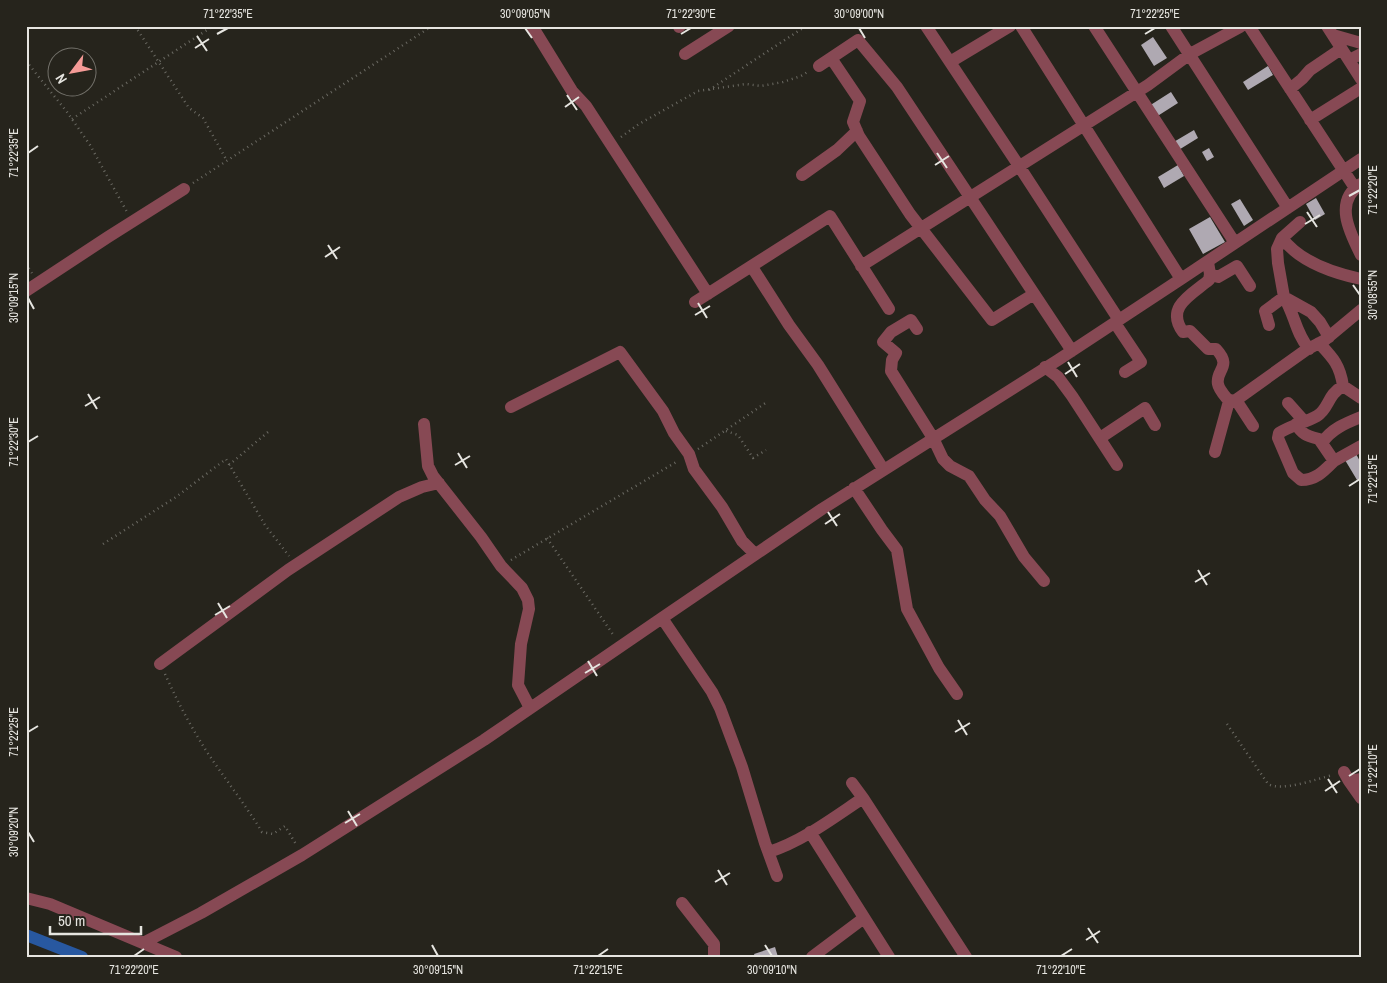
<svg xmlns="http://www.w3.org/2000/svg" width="1387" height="983" font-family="'Archivo Narrow',sans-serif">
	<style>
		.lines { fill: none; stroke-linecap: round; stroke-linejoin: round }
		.canal { stroke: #2858a0; stroke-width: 12 }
		.building { fill: #afa9b2 }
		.path { stroke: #6b6a63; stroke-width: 2.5; stroke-dasharray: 1 4; stroke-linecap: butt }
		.minor { stroke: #874954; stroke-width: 12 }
		.ticks { fill: none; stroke: #e6e5e0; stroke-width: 2 }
		.neatline { fill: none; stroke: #e6e5e0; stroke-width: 2 }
		.ticks-label { font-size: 12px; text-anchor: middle; fill: #e6e5e0 }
	</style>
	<rect width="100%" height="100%" fill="#26241c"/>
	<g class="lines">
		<path class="canal" d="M26 935 82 957"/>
	</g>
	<path class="building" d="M1153 37 1167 58 1154 66 1141 45Z
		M1268 66 1273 75 1248 90 1243 82Z
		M1171 92 1178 103 1156 117 1149 106Z
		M1194 130 1198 138 1177 151 1172 143Z
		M1209 148 1214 157 1207 161 1202 152Z
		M1178 165 1184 176 1164 188 1158 177Z
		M1316 198 1325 214 1315 220 1306 204Z
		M1240 199 1253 220 1244 226 1231 204Z
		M1210 217 1225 242 1203 254 1189 229Z
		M1356 454 1361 463V478L1357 480 1345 460Z
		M775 947 778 957H755L754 954Z"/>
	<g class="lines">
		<path class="path" d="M135 26 189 108 203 118 227 161
			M26 61 67 112 90 145 127 212
			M709 90 806 26
			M72 119 213 26
			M621 137 639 124 698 91 746 84 761 86 783 82 801 76 809 71
			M193 183 432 26
			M26 264 32 273
			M726 431 738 435 753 458 766 450
			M698 449 767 402
			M229 465 268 432
			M547 538 614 636
			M103 544 176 497 226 459 265 525 289 556
			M511 560 678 461
			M165 674C177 701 191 727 207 752 225 779 245 804 262 832L273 834 285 826 297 846
			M1227 724 1268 784C1282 792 1316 779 1333 775"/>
		<path class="minor" d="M532 26 572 91 586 106 708 294
			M926 26 1019 166 1119 320
			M1021 26 1181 279
			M1094 26 1235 243
			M1171 26 1288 208
			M1249 26 1355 188
			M1327 26 1361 79
			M679 27 680 26
			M1333 35 1361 43
			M685 54 729 26
			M831 58 860 101 853 122 859 136 910 214 992 320 1034 294
			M1349 60 1361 54
			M950 62 1010 26
			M819 66 858 40 897 87 1072 351
			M1290 89 1302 79 1310 70 1341 49
			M1310 120 1361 88
			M802 175 837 150 857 131
			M1361 184C1333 201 1350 233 1361 255
			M1300 222 1282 238C1299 261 1333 273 1361 279
			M1208 262 1210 274 1209 280C1191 295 1165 307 1183 332L1190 331 1208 349H1216C1233 367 1215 370 1218 384 1219 390 1225 396 1229 401L1236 400 1306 350 1325 340 1361 310
			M861 266 1148 85 1190 54 1240 27
			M752 267 789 325 818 365 883 469
			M1210 274 1218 277 1237 266 1250 286
			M26 291 108 237 184 189
			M695 302 830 216 889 309
			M1115 323 1141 362 1125 372
			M1269 325 1265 311 1284 297 1278 263 1277 249 1282 238
			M917 329 911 320 891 332 883 342 896 353 892 360 891 371 933 438 943 459 950 466 969 476 985 500 1000 516 1024 557 1044 581
			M1319 343C1333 358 1340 365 1343 386
			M1309 349C1295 332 1295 315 1284 297L1311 312 1320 322 1329 337
			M1045 367 1058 377 1072 396 1117 465
			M1236 400 1253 426
			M1288 403 1304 421
			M511 407 620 352 663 411 674 433 689 454 694 469 722 507 742 541 755 554
			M424 424 428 466 433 476 481 537 501 566 522 588 528 600 529 609 521 644 518 685 530 708
			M1296 424C1302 435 1308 436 1319 439L1334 461C1324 471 1316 480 1301 480L1293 473 1278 438 1279 433C1291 425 1305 423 1317 416 1329 409 1327 395 1343 386L1361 398
			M1100 438 1145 408 1155 425
			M1322 443C1331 429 1346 423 1361 417
			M1215 452 1229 401
			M1334 461 1361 446
			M854 488 882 530 897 550 907 609 939 668 957 694
			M160 664 288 570 399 497 422 487 439 483
			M1344 772 1349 781 1361 779
			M1349 781 1361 798
			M863 798 966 957
			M810 832 889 957
			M769 852C803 841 833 818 863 798L852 783
			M777 876 765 843 742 767 720 708 712 692 662 618 822 509 1058 360 1181 279 1361 159
			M26 898 50 904 176 957
			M682 903 714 944V957
			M143 943 201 913 302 855 484 740 662 618
			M812 957 864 918"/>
	</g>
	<path class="ticks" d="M525 28 532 38M859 28 865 38M217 34 228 28M681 34 691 28M1145 34 1155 28M197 36 207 51M195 48 209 39M567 95 577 110M565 107 579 97M28 153 38 146M937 153 947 168M935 165 949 156M1349 196 1360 190M1307 212 1317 227M1305 224 1320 215M328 245 337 259M325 257 340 247M1353 285 1360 295M28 298 34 309M698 303 707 318M695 315 710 306M1068 362 1077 377M1065 374 1080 364M88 394 97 409M85 406 100 397M28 442 38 436M458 453 467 468M455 465 470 456M1349 486 1360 479M828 512 837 526M825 524 840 514M1198 570 1207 585M1195 582 1210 573M218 603 227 618M215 615 230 606M588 661 597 676M585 673 600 664M958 720 967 735M28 732 38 726M955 732 970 723M1349 776 1360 769M1328 779 1337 793M1325 791 1340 781M348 811 357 826M345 823 360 814M28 832 34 842M718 870 727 885M715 882 730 873M1088 928 1098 943M1086 940 1100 931M432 945 438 956M765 945 772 956M134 956 144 949M598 956 608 949M1061 956 1072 949"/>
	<rect width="1387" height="983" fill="none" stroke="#26241c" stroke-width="55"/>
	<g transform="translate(72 72) rotate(238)"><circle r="24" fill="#26241c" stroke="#73716a"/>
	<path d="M0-4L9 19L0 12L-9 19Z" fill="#f59b97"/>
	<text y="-8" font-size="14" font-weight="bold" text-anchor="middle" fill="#e6e5e0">N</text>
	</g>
	<path d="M50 926v8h91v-8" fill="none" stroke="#e6e5e0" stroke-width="2.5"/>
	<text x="58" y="926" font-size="15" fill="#e6e5e0" stroke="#26241c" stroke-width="4" paint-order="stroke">50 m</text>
	<rect x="28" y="28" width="1332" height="928" class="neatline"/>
	<g class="ticks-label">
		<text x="228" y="18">71°22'35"E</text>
		<text x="525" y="18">30°09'05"N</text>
		<text x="691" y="18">71°22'30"E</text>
		<text x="859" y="18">30°09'00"N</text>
		<text x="1155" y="18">71°22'25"E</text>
		<text transform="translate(14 153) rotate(-90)" y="4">71°22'35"E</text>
		<text transform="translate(1373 190) rotate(-90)" y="4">71°22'20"E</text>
		<text transform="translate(1373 295) rotate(-90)" y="4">30°08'55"N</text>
		<text transform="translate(14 298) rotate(-90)" y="4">30°09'15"N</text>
		<text transform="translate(14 442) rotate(-90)" y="4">71°22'30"E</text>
		<text transform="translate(1373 479) rotate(-90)" y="4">71°22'15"E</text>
		<text transform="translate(14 732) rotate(-90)" y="4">71°22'25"E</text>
		<text transform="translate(1373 769) rotate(-90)" y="4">71°22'10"E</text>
		<text transform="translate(14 832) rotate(-90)" y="4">30°09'20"N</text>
		<text x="134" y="974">71°22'20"E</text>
		<text x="438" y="974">30°09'15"N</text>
		<text x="598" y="974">71°22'15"E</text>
		<text x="772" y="974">30°09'10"N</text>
		<text x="1061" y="974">71°22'10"E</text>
	</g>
</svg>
